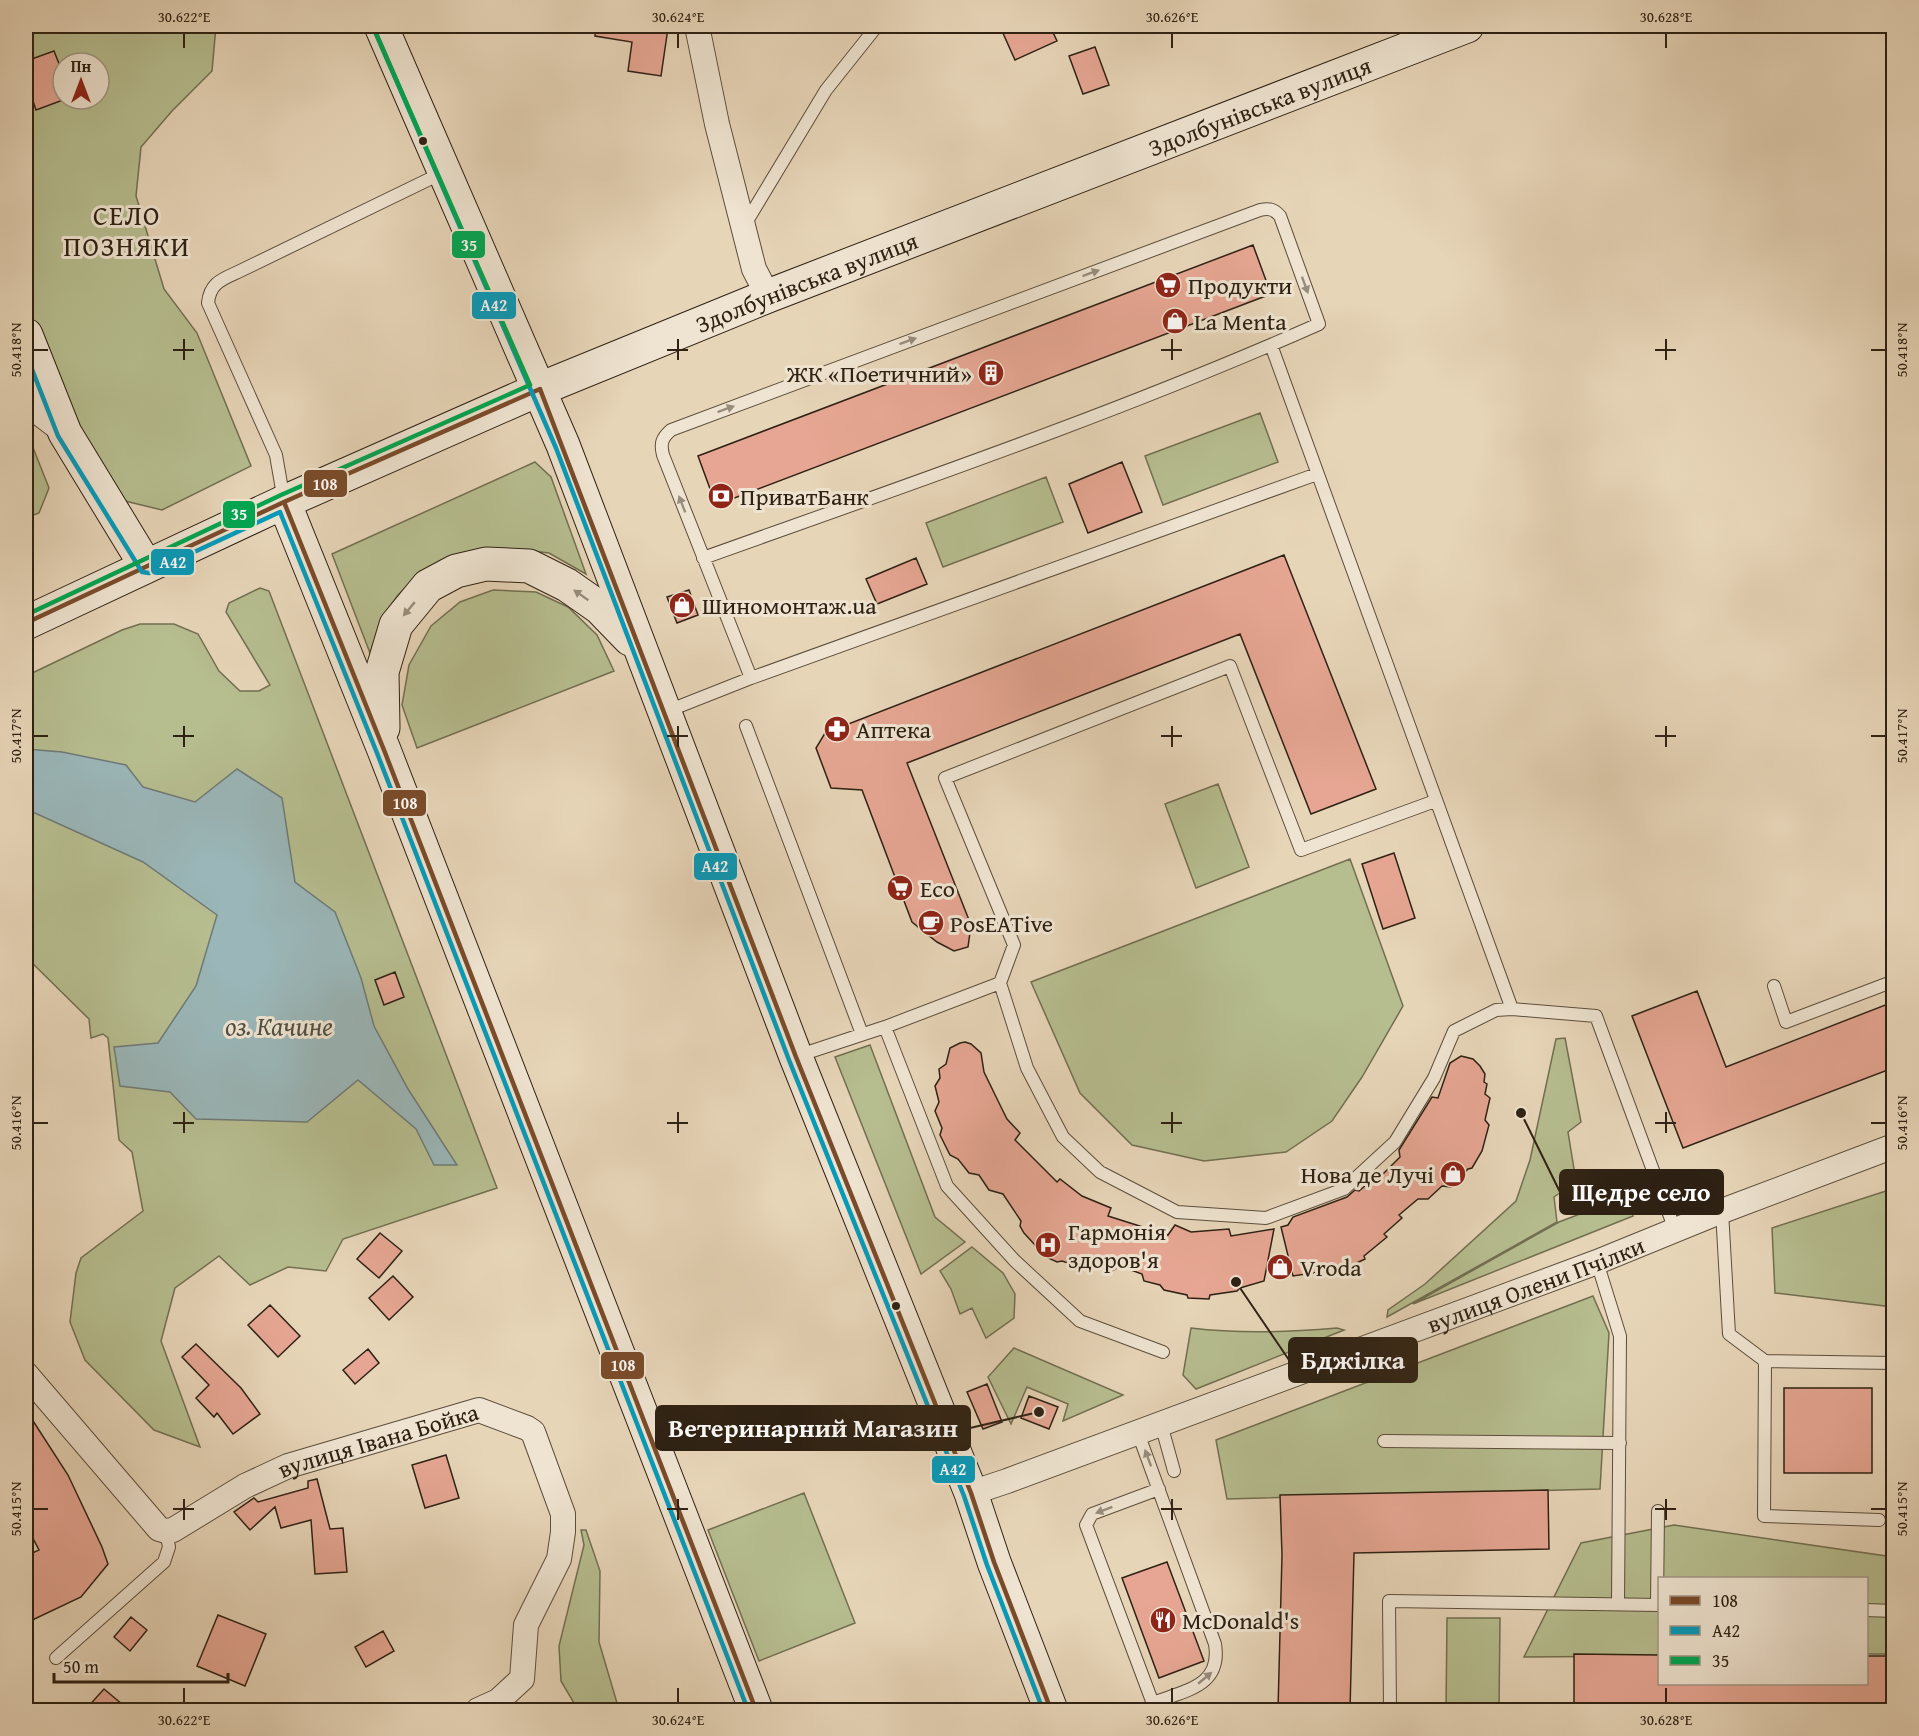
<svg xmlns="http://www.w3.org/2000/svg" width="1919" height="1736" font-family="'Gentium Book Plus',serif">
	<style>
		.green { fill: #b6bd8f; stroke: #726f51; stroke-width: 1.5; fill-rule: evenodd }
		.water { fill: #9ab6b8; stroke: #6f7a76; stroke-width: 1.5 }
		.building { fill: #e6a693; stroke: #2e2113; stroke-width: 1.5 }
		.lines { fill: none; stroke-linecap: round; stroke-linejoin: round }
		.lane-casing { stroke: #5c4e3c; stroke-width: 14 }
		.street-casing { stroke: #5c4e3c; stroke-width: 26 }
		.secondary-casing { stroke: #2e2113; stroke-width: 35 }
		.lane { stroke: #efe4d1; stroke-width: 12 }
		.street { stroke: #efe4d1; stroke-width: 24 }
		.secondary { stroke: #efe4d1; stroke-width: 33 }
		.bus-1-casing { stroke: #efe4d1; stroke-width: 9 }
		.bus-2-casing { stroke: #efe4d1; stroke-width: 9 }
		.bus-3-casing { stroke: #efe4d1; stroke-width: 9 }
		.bus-1 { stroke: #7a4b2a; stroke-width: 4.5 }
		.bus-2 { stroke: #059bbb; stroke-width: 4.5 }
		.bus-3 { stroke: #00a651; stroke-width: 4.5 }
		.oneway { fill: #988c7c }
		.ticks { fill: none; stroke: #2e2113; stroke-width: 2 }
		.bus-dot { fill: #2e2113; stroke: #efe4d1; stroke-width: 2 }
		.labels { text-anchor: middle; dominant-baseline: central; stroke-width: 6; stroke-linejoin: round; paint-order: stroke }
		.street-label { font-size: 24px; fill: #2e2113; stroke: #efe4d1 }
		.poi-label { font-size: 24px; fill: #2e2113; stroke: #efe4d1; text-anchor: start }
		.water-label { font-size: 26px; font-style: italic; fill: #4e4e45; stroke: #efe4d1 }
		.quarter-label { font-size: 27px; letter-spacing: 1.5px; fill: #2e2113; stroke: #efe4d1 }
		.leader { fill: none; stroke: #2e2113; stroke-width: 2 }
		.callout-dot { fill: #2e2113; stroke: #efe4d1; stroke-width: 2 }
		.callout { fill: #2e2113; stroke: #2e2113; stroke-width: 2 }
		.callout-label { font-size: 26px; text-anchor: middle; font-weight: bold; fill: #fff }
		.line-badge { stroke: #efe4d1; stroke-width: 2 }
		.badge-label { font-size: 16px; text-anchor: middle; font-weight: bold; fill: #fff }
		.neatline { fill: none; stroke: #2e2113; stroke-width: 2 }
		.ticks-label { font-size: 15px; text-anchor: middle; fill: #2e2113 }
	</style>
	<rect width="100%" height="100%" fill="#e7d5b8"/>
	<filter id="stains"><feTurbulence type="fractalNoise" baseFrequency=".00333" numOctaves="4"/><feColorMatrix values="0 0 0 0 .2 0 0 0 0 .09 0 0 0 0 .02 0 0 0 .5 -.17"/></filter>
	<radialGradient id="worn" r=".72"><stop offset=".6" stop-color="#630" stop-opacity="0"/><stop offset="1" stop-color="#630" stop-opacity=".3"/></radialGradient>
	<path class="green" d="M26 26H216L212 71 172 111 141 147 136 196 164 289 197 333 251 466 162 510 121 500 81 442 26 307ZM63 63H99V99H63Z
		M1260 413 1278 462 1163 505 1145 456Z
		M26 430 49 488 39 513 26 518Z
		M535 462 551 477 586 574 549 553 515 549 480 551 421 572 398 595 382 617 370 653 332 554Z
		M1046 477 1063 522 943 567 926 523Z
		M260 588 269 591 497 1188 343 1239 326 1271 288 1267 250 1285 219 1256 175 1288 161 1341 200 1447 154 1430 85 1360 70 1322 76 1273 81 1258 143 1211 132 1152 119 1140 108 1038 103 1034 91 1038 89 1019 26 957V676L122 630 140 624H174L198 634 219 671 240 691H259L270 685 226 612 229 603Z
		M493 590 536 592 568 607 597 635 614 671 417 748 402 705 409 665 431 626 460 602Z
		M1218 784 1249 867 1196 888 1165 804Z
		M1350 859 1403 1006 1362 1077 1332 1121 1286 1152 1204 1161 1132 1145 1080 1093 1031 982Z
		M1565 1038 1581 1122 1568 1132 1574 1169 1563 1178 1564 1190 1554 1197 1557 1222 1387 1317 1388 1310 1425 1284 1516 1201 1530 1160 1556 1039Z
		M870 1045 935 1217 965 1242 921 1274 835 1057Z
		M1889 1190 1894 1212 1893 1318V1307L1775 1293 1772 1228Z
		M1627 1196 1633 1216 1413 1304 1559 1222Z
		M972 1247 1003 1273 1015 1294 1014 1318 986 1338 972 1308 960 1314 951 1289 940 1271Z
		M1593 1296 1609 1333 1600 1489 1227 1499 1216 1440Z
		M1191 1328C1241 1334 1288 1332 1337 1328L1344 1330 1196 1389 1183 1375Z
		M1014 1348 1123 1395 1063 1421 1068 1404 1027 1387 1011 1424 988 1377Z
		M804 1493 855 1623 759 1661 708 1530Z
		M1674 1525 1893 1557V1654H1867L1866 1578H1660L1659 1656 1524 1657 1581 1543Z
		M581 1530H586L600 1571 599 1642 617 1703 621 1710H578L561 1681 559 1646 584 1545Z
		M1447 1618H1500L1499 1710H1446Z"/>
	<path class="water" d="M26 749 62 752 126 765 143 787 195 802 237 769 282 798 295 882 335 912 361 978 374 1026 408 1089 457 1165H434L416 1129 358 1080 307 1122 196 1119 170 1092 120 1086 114 1047 158 1043 196 986 217 915 143 862 26 809Z"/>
	<path class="building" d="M596 26H648L668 28 661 76 628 71 632 42 595 36Z
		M1015 26H1050L1057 41 1015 60 1002 31Z
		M1095 47 1109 85 1083 94 1069 56Z
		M54 51 63 74V100L36 110 26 80V61Z
		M1253 245 1271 294 716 505 698 456Z
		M1122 462 1142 512 1088 533 1069 484Z
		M1284 555 1376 789 1311 814 1240 634 907 763 971 925 968 947 954 951 937 942 912 922 862 790 831 788 816 748 825 733Z
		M916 558 927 584 877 604 866 579Z
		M689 590 698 615 677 623 667 597Z
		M1394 853 1415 918 1383 929 1362 864Z
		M395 972 404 997 384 1005 375 980Z
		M1697 991 1726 1067 1893 1002V1068L1683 1148 1632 1016Z
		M965 1042 971 1044 981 1053 984 1072 1001 1107 1007 1119 1020 1133 1015 1140 1057 1182 1060 1179 1082 1196 1111 1208 1108 1216 1168 1235 1175 1225 1191 1232 1229 1229 1231 1236 1274 1229 1264 1281 1240 1288 1237 1291 1210 1295 1209 1299 1188 1298 1187 1295 1164 1290 1160 1285 1144 1281 1142 1274 1120 1266 1112 1271 1095 1266 1086 1269 1062 1261 1057 1262 1046 1257 1024 1233 1020 1226 1021 1221 1003 1194 989 1190 979 1175 969 1173 958 1159 950 1155 940 1135 942 1128 935 1111 939 1102 935 1086 940 1078 939 1069 946 1064 950 1048 960 1043Z
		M1461 1056 1473 1059 1480 1066 1485 1074 1484 1082 1487 1084 1485 1094 1490 1098 1485 1120 1489 1125 1482 1151 1472 1168 1468 1169 1451 1187 1442 1186 1428 1199H1418L1399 1215 1402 1218 1384 1234 1387 1237 1364 1256 1365 1259 1346 1268 1293 1276 1281 1227 1288 1225 1293 1217 1347 1197 1355 1190 1359 1191 1379 1174 1381 1176 1400 1157 1399 1150 1432 1097 1438 1098 1450 1063Z
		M380 1233 402 1251 379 1278 357 1259Z
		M393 1276 413 1297 389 1320 369 1298Z
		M270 1305 300 1336 278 1357 248 1325Z
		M196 1344 241 1388 260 1414 233 1434 217 1413 214 1417 196 1398 209 1385 182 1357Z
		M368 1349 379 1363 355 1384 343 1370Z
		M987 1384 1002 1422 983 1429 967 1392Z
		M1784 1388H1872V1473H1784Z
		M1029 1396 1058 1407 1049 1429 1021 1418Z
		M26 1410 68 1475 102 1547 108 1564 81 1597 26 1623V1556L39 1550 26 1525Z
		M446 1455 459 1498 425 1508 412 1465Z
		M317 1479 330 1529 343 1528 347 1572 315 1574 311 1520 281 1528 275 1507 250 1530 234 1512 254 1498 258 1502 308 1488V1481Z
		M1548 1490 1549 1549 1354 1553 1350 1710H1278L1282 1555 1280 1495Z
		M1167 1562 1204 1661 1159 1678 1122 1578Z
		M218 1615 266 1634 245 1686 197 1666Z
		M131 1617 147 1630 130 1651 114 1637Z
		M383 1631 394 1651 366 1667 355 1647Z
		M1574 1654 1659 1655V1683H1866V1656H1893V1710H1574Z
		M104 1689 129 1710H85Z"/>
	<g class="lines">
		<defs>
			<path id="lane" d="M744 226 826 90 877 26
				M1271 345 1512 1009
				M284 501 276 455 208 303C210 282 223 279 240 271L442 173
				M703 558C910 484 1118 413 1319 324L1280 216C1274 209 1269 208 1260 210L671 430C662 438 660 443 663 455L751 678
				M665 712 751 678 1317 474
				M746 726 862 1034
				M1000 983 1027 1068 1063 1137 1100 1172 1177 1212 1266 1218 1344 1189 1395 1142 1434 1078 1454 1031 1496 1010 1512 1009 1596 1016 1675 1230
				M1774 986 1786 1022 1894 981
				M885 1027 947 1186 1015 1261 1080 1321 1163 1352
				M797 1056 885 1027 1000 983 1014 945 945 778 1230 666 1301 850 1435 801
				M1722 1211 1729 1334 1765 1361 1764 1516 1879 1520
				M1597 1262 1620 1336 1618 1603
				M1765 1361 1894 1363
				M1161 1424 1174 1471
				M1138 1433 1215 1644C1222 1687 1185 1690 1153 1703
				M1384 1441 1620 1443
				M1657 1605 1658 1511
				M1866 1610 1894 1611
				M56 1658 164 1562 169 1547 166 1531
				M1155 1709 1086 1525 1092 1514 1159 1489
				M1390 1710 1389 1601 1660 1605"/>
			<g id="street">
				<path d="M697 26 717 124 754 269 768 296"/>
				<path d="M26 403 65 433"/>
				<path id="s1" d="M26 1374 159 1529 166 1531 173 1530 245 1486 288 1466 479 1410 527 1428 533 1432 563 1514V1532L559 1559 526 1625 522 1679 498 1701 478 1710"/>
				<path id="s2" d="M971 1493 1007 1481 1597 1262 1722 1211 1894 1146"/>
			</g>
			<g id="secondary">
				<path d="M381 26 563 445 796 1057 971 1493 994 1562 1051 1710"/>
				<path d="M26 335 65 433 146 566"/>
				<path d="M284 502 384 750 756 1710"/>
				<path id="s3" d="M26 623 284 502 540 389 768 296 1467 26"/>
				<path d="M383 728 382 672 396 625 428 586 456 571 486 564 529 566 567 585 600 608 630 639"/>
			</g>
		</defs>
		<use href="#lane" class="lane-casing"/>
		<use href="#street" class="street-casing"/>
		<use href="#secondary" class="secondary-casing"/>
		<use href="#lane" class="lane"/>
		<use href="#street" class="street"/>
		<use href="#secondary" class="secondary"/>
		<defs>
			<path id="bus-1" d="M284 502 384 750 756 1710
				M26 623 284 502 540 389 796 1057 971 1493 994 1562 1051 1710"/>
			<path id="bus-2" d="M374 29 556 448 789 1060 964 1496 987 1565 1043 1710
				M26 354 58 436 142 572 149 573 280 512 377 753 748 1710"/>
			<path id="bus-3" d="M26 615 281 495 530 385 374 29"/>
		</defs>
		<use href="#bus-1" class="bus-1-casing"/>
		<use href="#bus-2" class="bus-2-casing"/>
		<use href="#bus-3" class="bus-3-casing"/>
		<use href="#bus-1" class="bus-1"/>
		<use href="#bus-2" class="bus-2"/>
		<use href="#bus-3" class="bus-3"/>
	</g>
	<defs><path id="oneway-solid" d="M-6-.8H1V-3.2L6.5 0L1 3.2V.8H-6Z" transform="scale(1.5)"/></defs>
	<g class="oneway">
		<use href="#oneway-solid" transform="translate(1091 273) rotate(-20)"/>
		<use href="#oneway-solid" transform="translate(1305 285) rotate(70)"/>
		<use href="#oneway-solid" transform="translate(908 341) rotate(-20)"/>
		<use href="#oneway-solid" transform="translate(726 409) rotate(-20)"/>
		<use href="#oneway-solid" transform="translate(682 504) rotate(-111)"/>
		<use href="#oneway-solid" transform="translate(581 595) rotate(-145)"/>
		<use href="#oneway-solid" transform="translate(409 609) rotate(130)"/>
		<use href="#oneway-solid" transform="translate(1148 1458) rotate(-110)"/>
		<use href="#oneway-solid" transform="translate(1104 1510) rotate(159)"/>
		<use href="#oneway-solid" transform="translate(1205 1678) rotate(-40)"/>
	</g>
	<path class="ticks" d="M184 33V48M678 33V48M1172 33V48M1666 33V48M184 339V360M678 339V360M1172 339V360M1666 339V360M33 350H48M173 350H194M667 350H688M1161 350H1182M1655 350H1676M1871 350H1886M184 726V747M678 726V747M1172 726V747M1666 726V747M33 736H48M173 736H194M667 736H688M1161 736H1182M1655 736H1676M1871 736H1886M184 1112V1133M678 1112V1133M1172 1112V1133M1666 1112V1133M33 1123H48M173 1123H194M667 1123H688M1161 1123H1182M1655 1123H1676M1871 1123H1886M184 1499V1520M678 1499V1520M1172 1499V1520M1666 1499V1520M33 1509H48M173 1509H194M667 1509H688M1161 1509H1182M1655 1509H1676M1871 1509H1886M184 1688V1703M678 1688V1703M1172 1688V1703M1666 1688V1703"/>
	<defs>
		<symbol id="supermarket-disc" viewBox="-11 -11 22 22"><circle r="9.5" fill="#8f2418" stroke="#efe4d1"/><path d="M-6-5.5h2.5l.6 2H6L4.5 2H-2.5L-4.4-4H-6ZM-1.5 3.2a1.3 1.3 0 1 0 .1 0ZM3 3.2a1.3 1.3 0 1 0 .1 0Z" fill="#fff"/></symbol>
		<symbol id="shop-disc" viewBox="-11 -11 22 22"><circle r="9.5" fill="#8f2418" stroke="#efe4d1"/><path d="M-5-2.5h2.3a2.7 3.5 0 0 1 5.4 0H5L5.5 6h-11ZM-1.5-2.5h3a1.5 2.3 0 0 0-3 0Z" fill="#fff"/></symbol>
		<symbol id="building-disc" viewBox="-11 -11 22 22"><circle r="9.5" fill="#8f2418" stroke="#efe4d1"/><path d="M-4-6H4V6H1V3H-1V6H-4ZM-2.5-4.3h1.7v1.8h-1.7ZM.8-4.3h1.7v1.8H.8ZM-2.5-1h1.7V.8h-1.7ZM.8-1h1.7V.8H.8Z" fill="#fff"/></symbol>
		<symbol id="bank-disc" viewBox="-11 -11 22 22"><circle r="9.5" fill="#8f2418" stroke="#efe4d1"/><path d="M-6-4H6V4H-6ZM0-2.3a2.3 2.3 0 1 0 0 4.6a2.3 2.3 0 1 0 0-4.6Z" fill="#fff"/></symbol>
		<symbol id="pharmacy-disc" viewBox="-11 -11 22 22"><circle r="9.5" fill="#8f2418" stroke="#efe4d1"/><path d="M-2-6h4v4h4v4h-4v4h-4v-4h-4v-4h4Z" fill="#fff"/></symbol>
		<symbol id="cafe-disc" viewBox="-11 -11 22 22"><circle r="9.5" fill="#8f2418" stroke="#efe4d1"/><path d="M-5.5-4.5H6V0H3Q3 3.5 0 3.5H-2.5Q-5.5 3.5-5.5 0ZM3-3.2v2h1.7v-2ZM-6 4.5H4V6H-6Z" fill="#fff"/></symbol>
		<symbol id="hospital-disc" viewBox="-11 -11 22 22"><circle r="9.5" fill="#8f2418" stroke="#efe4d1"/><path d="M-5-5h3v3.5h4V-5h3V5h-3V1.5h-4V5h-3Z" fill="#fff"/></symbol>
		<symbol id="restaurant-disc" viewBox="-11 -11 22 22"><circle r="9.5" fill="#8f2418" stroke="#efe4d1"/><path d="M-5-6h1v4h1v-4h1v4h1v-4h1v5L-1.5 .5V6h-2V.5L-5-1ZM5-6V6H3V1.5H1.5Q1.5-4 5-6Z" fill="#fff"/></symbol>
	</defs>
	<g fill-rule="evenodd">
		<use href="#supermarket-disc" x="1153" y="270" width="30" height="30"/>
		<use href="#shop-disc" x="1160" y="306" width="30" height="30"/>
		<use href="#building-disc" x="976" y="358" width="30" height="30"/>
		<use href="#bank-disc" x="706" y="481" width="30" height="30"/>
		<use href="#shop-disc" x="667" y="590" width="30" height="30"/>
		<use href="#pharmacy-disc" x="822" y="714" width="30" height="30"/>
		<use href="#supermarket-disc" x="885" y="873" width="30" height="30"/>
		<use href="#cafe-disc" x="916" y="908" width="30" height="30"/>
		<use href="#shop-disc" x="1438" y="1159" width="30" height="30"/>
		<use href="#hospital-disc" x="1033" y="1230" width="30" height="30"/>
		<use href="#shop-disc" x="1265" y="1252" width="30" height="30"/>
		<use href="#restaurant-disc" x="1148" y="1605" width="30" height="30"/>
	</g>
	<g class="bus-dot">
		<circle cx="423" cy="141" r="5"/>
		<circle cx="896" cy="1306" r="5"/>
	</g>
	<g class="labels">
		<g class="street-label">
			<text stroke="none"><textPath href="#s3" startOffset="1338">Здолбунівська вулиця</textPath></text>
			<text stroke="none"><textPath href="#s3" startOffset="852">Здолбунівська вулиця</textPath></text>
			<text stroke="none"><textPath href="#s2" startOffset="602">вулиця Олени Пчілки</textPath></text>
			<text stroke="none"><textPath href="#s1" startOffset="444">вулиця Івана Бойка</textPath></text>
		</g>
		<g class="poi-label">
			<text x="1188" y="285">Продукти</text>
			<text x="1194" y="321">La Menta</text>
			<text x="972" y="373" text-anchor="end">ЖК «Поетичний»</text>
			<text x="740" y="496">ПриватБанк</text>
			<text x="702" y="605">Шиномонтаж.ua</text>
			<text x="856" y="729">Аптека</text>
			<text x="920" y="888">Eco</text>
			<text x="950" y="923">PosEATive</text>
			<text x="1434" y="1174" text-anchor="end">Нова де Лучі</text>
			<text x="1068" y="1231">Гармонія<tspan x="1068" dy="28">здоров'я</tspan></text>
			<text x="1300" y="1267">Vroda</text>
			<text x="1182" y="1620">McDonald's</text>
		</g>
		<g class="water-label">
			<text x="279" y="1025">оз. Качине</text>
		</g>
		<g class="quarter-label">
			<text x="127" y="215">СЕЛО<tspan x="127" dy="31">ПОЗНЯКИ</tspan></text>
		</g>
	</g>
	<path class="leader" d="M1521 1113L1560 1192M1236 1282L1289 1360M1039 1412L970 1428"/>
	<g class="callout-dot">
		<circle cx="1521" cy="1113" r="6"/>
		<circle cx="1236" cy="1282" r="6"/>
		<circle cx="1039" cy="1412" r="6"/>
	</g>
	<g class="callout">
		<rect x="1560" y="1170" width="163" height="44" rx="6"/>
		<rect x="1289" y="1338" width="128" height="44" rx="6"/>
		<rect x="656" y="1406" width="314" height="44" rx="6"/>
	</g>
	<g class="callout-label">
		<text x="1641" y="1201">Щедре село</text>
		<text x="1353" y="1369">Бджілка</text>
		<text x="813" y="1437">Ветеринарний Магазин</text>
	</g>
	<g class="line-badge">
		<rect x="451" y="230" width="35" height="29" rx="6" fill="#00a651"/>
		<rect x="471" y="291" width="46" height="29" rx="6" fill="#059bbb"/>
		<rect x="303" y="469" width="45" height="29" rx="6" fill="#7a4b2a"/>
		<rect x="222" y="500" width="34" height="29" rx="6" fill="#00a651"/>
		<rect x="150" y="548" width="45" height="28" rx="6" fill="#059bbb"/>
		<rect x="382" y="789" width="45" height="28" rx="6" fill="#7a4b2a"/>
		<rect x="693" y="852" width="45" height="29" rx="6" fill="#059bbb"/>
		<rect x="600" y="1351" width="45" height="29" rx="6" fill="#7a4b2a"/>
		<rect x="931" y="1455" width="45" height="29" rx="6" fill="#059bbb"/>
	</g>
	<g class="badge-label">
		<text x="469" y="251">35</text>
		<text x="494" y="311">А42</text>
		<text x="325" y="490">108</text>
		<text x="239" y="520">35</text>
		<text x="173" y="568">А42</text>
		<text x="405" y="809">108</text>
		<text x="715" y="872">А42</text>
		<text x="623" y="1371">108</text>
		<text x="953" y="1475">А42</text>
	</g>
	<rect width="1919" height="1736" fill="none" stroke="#e7d5b8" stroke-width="66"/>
	<rect x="1658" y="1577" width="210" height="108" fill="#efe4d1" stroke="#a29685" stroke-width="1.5"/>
	<rect x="1670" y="1596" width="30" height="9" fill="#7a4b2a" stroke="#a29685" stroke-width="1.5"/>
	<text x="1712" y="1607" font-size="18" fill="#2e2113">108</text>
	<rect x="1670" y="1626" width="30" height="9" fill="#059bbb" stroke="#a29685" stroke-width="1.5"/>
	<text x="1712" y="1637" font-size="18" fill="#2e2113">А42</text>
	<rect x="1670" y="1656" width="30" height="9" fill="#00a651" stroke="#a29685" stroke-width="1.5"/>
	<text x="1712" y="1667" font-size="18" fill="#2e2113">35</text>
	<g transform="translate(81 81)"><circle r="28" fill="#efe4d1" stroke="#a29685" stroke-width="1.5"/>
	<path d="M0-4.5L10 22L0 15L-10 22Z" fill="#8f2418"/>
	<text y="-9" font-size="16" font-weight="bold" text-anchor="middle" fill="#2e2113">Пн</text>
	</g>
	<path d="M54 1673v9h174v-9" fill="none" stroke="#2e2113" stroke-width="3"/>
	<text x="63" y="1673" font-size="18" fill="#2e2113" stroke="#efe4d1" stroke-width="4.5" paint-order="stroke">50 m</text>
	<rect x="33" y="33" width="1853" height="1670" class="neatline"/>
	<g class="ticks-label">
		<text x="184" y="22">30.622°E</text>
		<text x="678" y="22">30.624°E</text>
		<text x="1172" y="22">30.626°E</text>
		<text x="1666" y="22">30.628°E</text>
		<text transform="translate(16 350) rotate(-90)" y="5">50.418°N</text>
		<text transform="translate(1902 350) rotate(-90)" y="5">50.418°N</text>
		<text transform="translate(16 736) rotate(-90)" y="5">50.417°N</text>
		<text transform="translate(1902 736) rotate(-90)" y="5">50.417°N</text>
		<text transform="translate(16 1123) rotate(-90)" y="5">50.416°N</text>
		<text transform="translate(1902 1123) rotate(-90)" y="5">50.416°N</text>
		<text transform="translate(16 1509) rotate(-90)" y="5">50.415°N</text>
		<text transform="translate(1902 1509) rotate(-90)" y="5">50.415°N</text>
		<text x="184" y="1725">30.622°E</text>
		<text x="678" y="1725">30.624°E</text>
		<text x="1172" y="1725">30.626°E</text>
		<text x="1666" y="1725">30.628°E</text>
	</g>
	<rect width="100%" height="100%" filter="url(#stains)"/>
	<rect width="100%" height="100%" fill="url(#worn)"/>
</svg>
